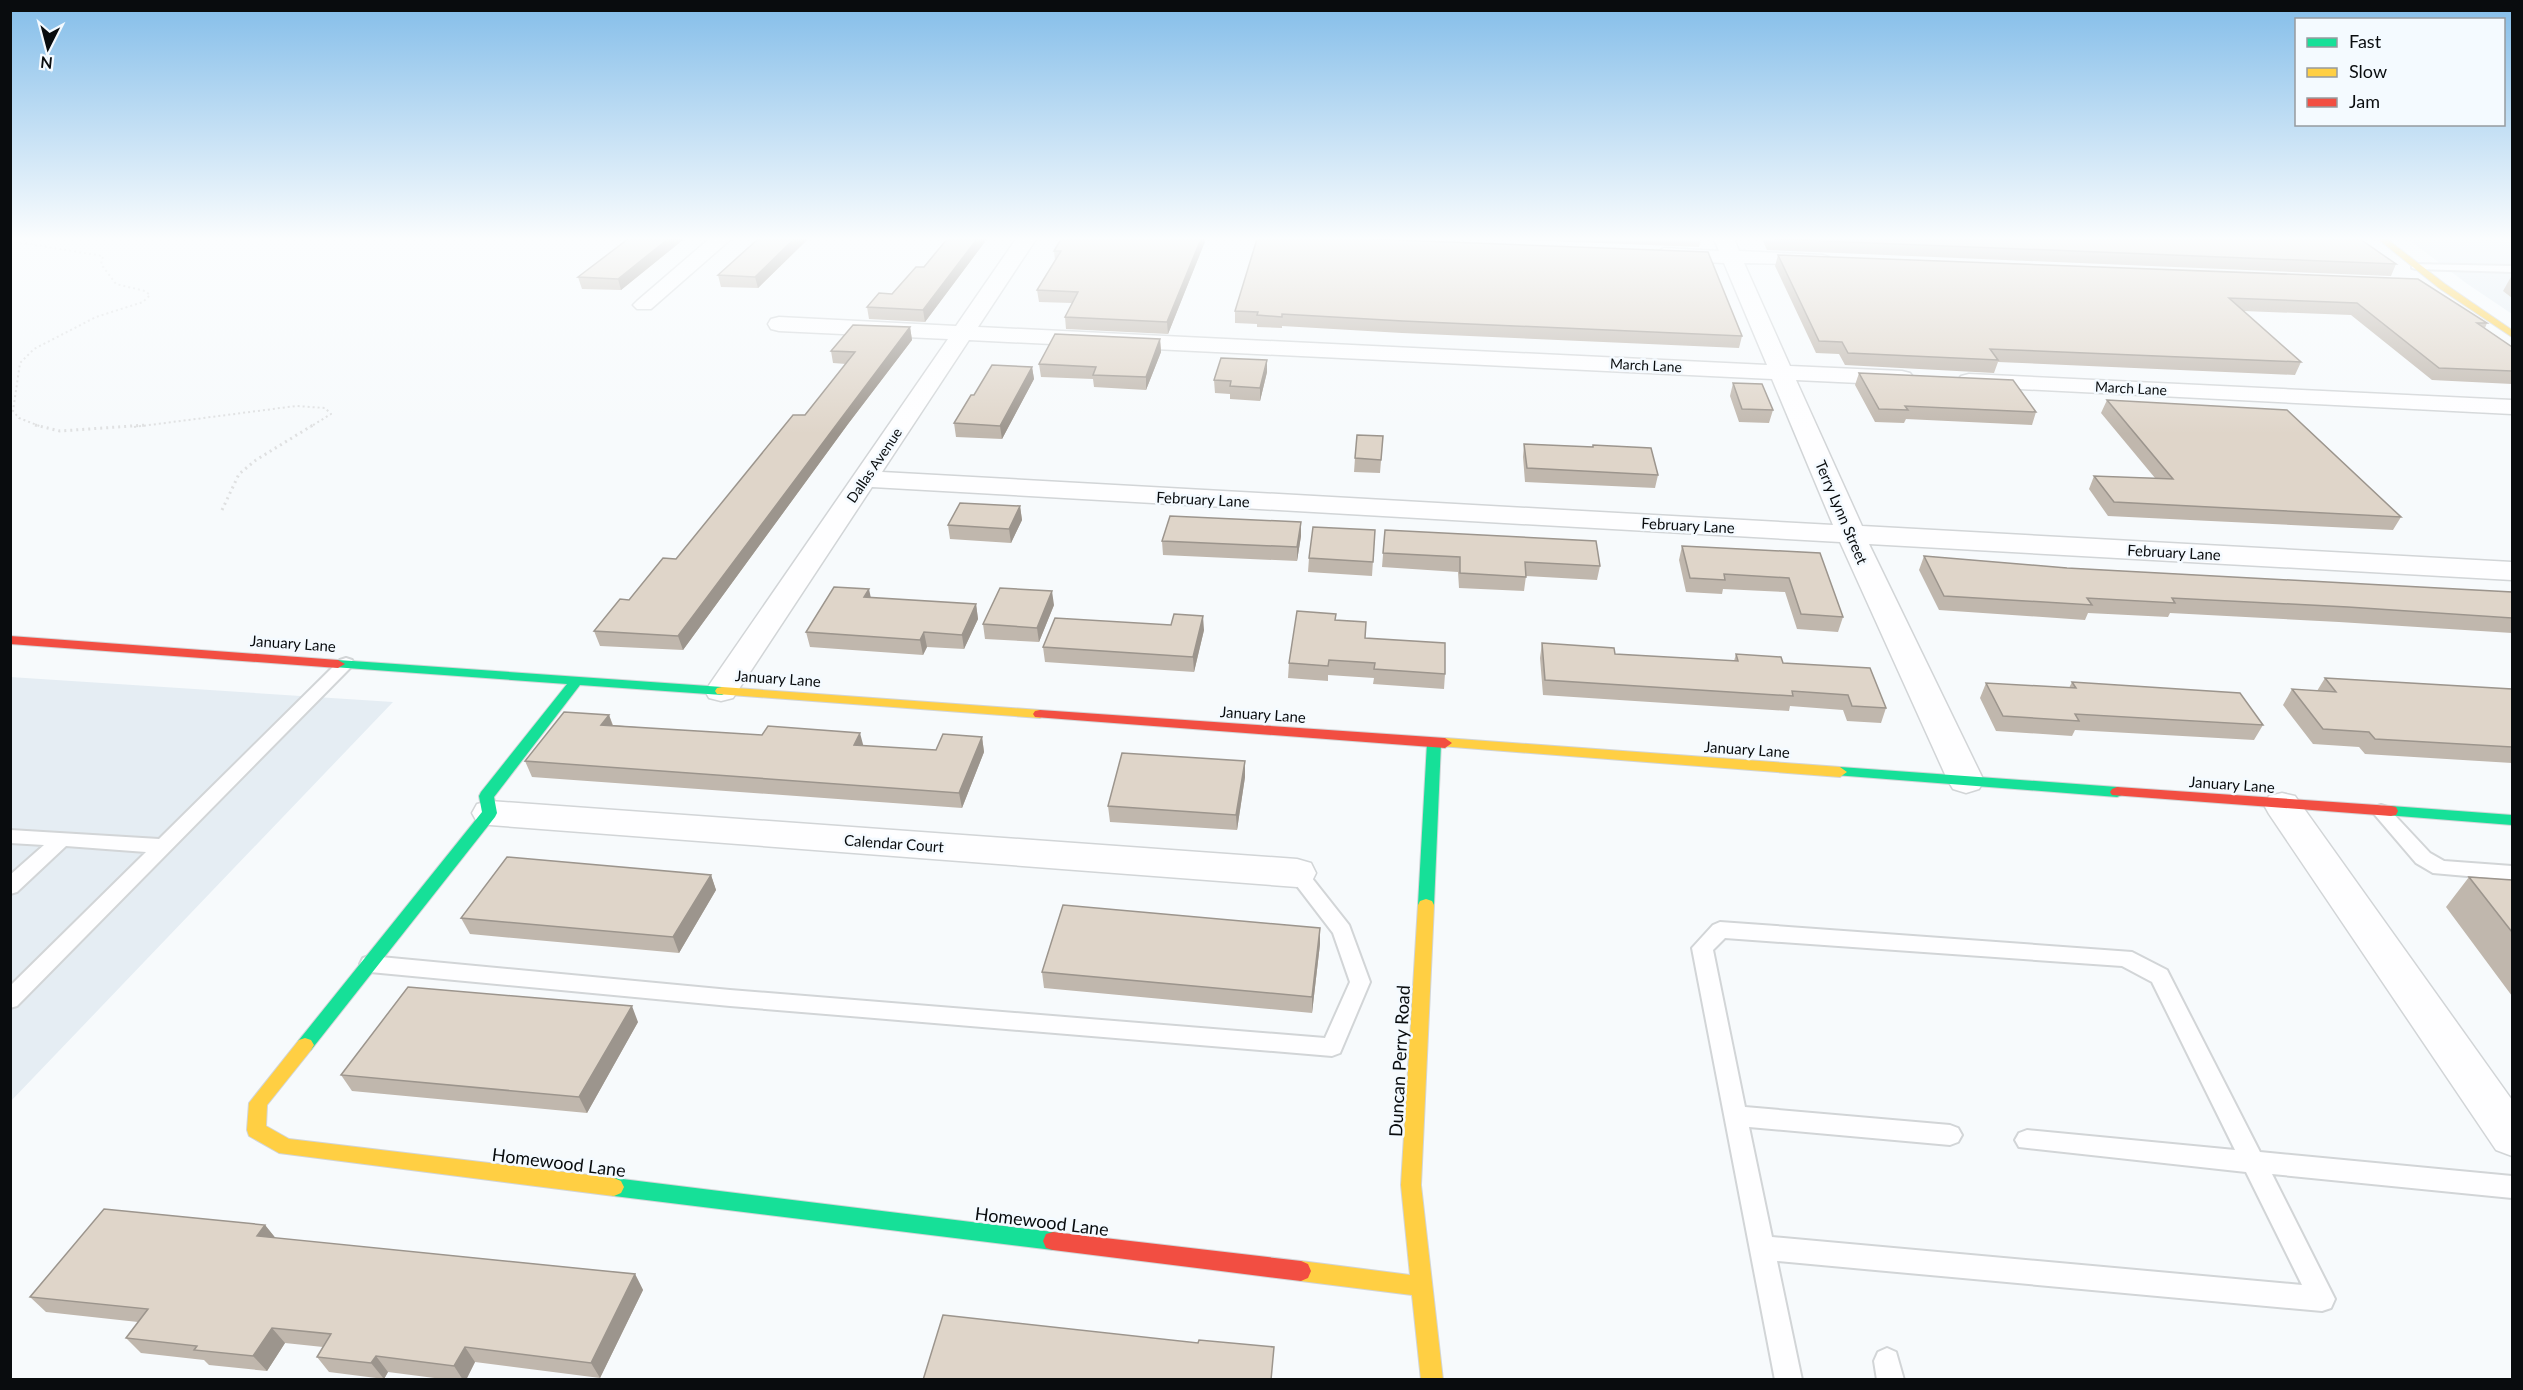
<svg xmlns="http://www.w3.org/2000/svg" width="2523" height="1390" font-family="Lato,sans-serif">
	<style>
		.built { fill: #e5edf3 }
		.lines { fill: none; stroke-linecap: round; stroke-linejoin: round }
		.lane-casing { stroke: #d2d5d7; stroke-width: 4 }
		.street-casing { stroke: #d2d5d7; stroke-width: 3 }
		.fast-casing { stroke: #d2d5d7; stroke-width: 2 }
		.slow-casing { stroke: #d2d5d7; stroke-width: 2 }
		.jam-casing { stroke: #d2d5d7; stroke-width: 2 }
		.path-far1 { stroke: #dfe0e1; stroke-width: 2; stroke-dasharray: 2 3; stroke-linecap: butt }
		.path { stroke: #dfe0e1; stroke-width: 3; stroke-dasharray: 2 4; stroke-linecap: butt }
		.lane { fill: #fefeff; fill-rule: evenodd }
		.street { fill: #fefeff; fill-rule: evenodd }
		.fast { fill: #16e098; fill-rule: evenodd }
		.slow { fill: #ffcf43; fill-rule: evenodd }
		.jam { fill: #f24e42; fill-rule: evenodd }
		.wall { fill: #c0b7ad }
		.shaded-wall { fill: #9c958d }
		.building { fill: #dfd5c9; stroke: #9c958d; stroke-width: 1.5 }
		.labels { text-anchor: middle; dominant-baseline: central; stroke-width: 5; stroke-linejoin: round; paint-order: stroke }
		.far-street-label { font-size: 14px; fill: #090c0e; stroke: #f4faff }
		.street-label { font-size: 15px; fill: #090c0e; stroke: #f4faff }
		.near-street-label { font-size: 18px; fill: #090c0e; stroke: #f4faff }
	</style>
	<rect width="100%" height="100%" fill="#f7fafc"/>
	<path class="built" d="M2408 239H2512V314L2466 283Z
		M10 677 393 702 11 1101H10Z"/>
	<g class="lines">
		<defs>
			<path id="lane" d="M2412 264 2512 266V272L2416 269 2412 268Z
				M346 658 352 660 354 663 352 666 17 1006 10 1008V986L146 852 66 846 17 892 10 894V875L44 845 10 843V830L159 839 340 660Z
				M2381 805 2387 807 2430 853 2444 861 2512 866V880L2433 873 2416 863 2375 815 2372 811 2375 807Z
				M1297 866 1304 868 1349 925 1370 982 1340 1053 1332 1056 730 1006 370 972 363 970 360 964 363 958 370 956 730 990 1325 1038 1350 982 1333 933 1287 873 1290 868Z
				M1720 922 2132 952 2167 970 2260 1152 2512 1176V1198L2272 1174 2335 1299 2331 1308 2322 1311 1777 1261 1802 1380H1775L1692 948 1713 925ZM1725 938 2122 966 2152 982 2235 1150 2027 1130 2019 1133 2015 1140 2019 1147 2246 1172 2302 1285 1772 1237 1749 1127 1950 1145 1958 1142 1962 1135 1958 1128 1950 1125 1745 1107 1713 950Z
				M1887 1348 1896 1352 1904 1380H1877L1874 1361 1878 1352Z"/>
			<path id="street" d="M709 239H731L651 309H637L633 305 637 301Z
				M1016 239H1036L978 327 1767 365 1724 263 1664 260 1654 254 1664 248 1719 251 1714 239H1734L1739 251 1822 255 1829 257 1832 261 1829 265 1744 263 1790 366 1902 371 1910 373 1914 378 1910 383 1902 385 1796 380 1862 526 2512 562V580L1869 544 1984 781 1979 789 1966 793 1953 789 1948 781 1840 542 872 487 733 698 721 701 709 698 705 691 948 339 779 331 771 329 768 324 771 319 779 317 956 326ZM969 340 1772 379 1833 525 882 472Z
				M1969 374 2512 400V414L1961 386 1957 381 1961 376Z
				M2282 793 2295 796 2512 1100V1156L2496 1150 2269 814 2264 805 2269 796Z
				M490 801 1297 859 1311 863 1316 873 1311 883 1297 887 490 825 477 822 472 813 477 804Z"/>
			<path id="fast" d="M338 660 722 687 729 691 722 695 580 685 494 797 497 813 495 817 311 1050 305 1052 299 1050 296 1045 299 1040 482 812 479 796 481 792 567 684 333 667 331 664Z
				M1434 738 1441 743 1434 905 1432 909 1426 911 1420 909 1418 905 1427 743Z
				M1840 767 2117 787 2122 789 2124 792 2122 795 2117 797 1835 775 1833 772Z
				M2391 806 2512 815V825L2386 815 2384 811 2386 807Z
				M614 1178 1053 1232 1060 1234 1063 1241 1060 1248 1053 1250 614 1196 607 1193 604 1187 607 1181Z"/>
			<path id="slow" d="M2378 239H2387L2445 284 2512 330V337L2439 288Z
				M722 687 1040 710 1047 714 1040 718 717 694 715 691 717 688Z
				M1445 738 1840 767 1847 772 1840 777 1440 746 1438 743Z
				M1426 899 1432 901 1434 905 1421 1185 1443 1380H1421L1412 1295 1301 1281 1294 1278 1291 1271 1294 1264 1301 1261 1410 1275 1401 1185 1418 905 1420 901Z
				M305 1038 311 1040 314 1045 311 1050 267 1105 266 1126 289 1139 614 1178 621 1181 624 1187 621 1193 614 1196 279 1153 249 1136 247 1130 249 1103 299 1040Z"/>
			<path id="jam" d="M10 636 338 660 345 664 338 668 10 644Z
				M1040 710 1445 738 1452 743 1445 748 1035 717 1033 714 1035 711Z
				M2117 787 2391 806 2396 807 2398 811 2396 815 2391 816 2112 795 2110 792 2112 789Z
				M1053 1232 1301 1261 1308 1264 1311 1271 1308 1278 1301 1281 1053 1250 1046 1248 1043 1241 1046 1234Z"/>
		</defs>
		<use href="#lane" class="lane-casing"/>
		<use href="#street" class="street-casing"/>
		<use href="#fast" class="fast-casing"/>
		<use href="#slow" class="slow-casing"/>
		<use href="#jam" class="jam-casing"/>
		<path class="path-far1" d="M10 241 103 256 101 264 116 284 145 291 150 295 143 302 96 317 34 349 20 363 13 411 19 418 42 427
			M134 427 296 406 325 408 331 414 310 427"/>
		<path class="path" d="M35 425 60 431 146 425
			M222 510 239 474 256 460 313 425"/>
		<use href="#lane" class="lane"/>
		<use href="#street" class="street"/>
		<use href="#fast" class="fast"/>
		<use href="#slow" class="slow"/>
		<use href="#jam" class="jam"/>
	</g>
	<path class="wall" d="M628 239H684L621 290 582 289 578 277Z
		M758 239H808L758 288 721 287 718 275Z
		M947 239H987L925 322 869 319 867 307 892 294 924 267Z
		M1206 239 1168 334 1066 329 1065 317 1072 303 1039 302 1037 290 1055 260 1054 251Z
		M1501 239H1701L1699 247Z
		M1762 239H2360L2396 264 2391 276 1767 250Z
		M1778 255 2418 279 2487 323 2485 328 2512 347V384L2432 380 2351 315 2243 311 2301 362 2295 375 1998 362 1994 373 1845 365 1839 354 1816 353 1775 266Z
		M2512 275V298L2503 291Z
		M1235 311 1742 336 1739 348 1402 333 1282 326V328L1257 327V324L1235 323Z
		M910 327 912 340 848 424 683 650 600 646 594 631 629 600 676 559 805 415 846 364 833 363 831 351Z
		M1160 339 1161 352 1146 390 1094 387 1093 379 1041 377 1039 364Z
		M1267 360V372L1260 401 1230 399V394L1215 393 1214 380Z
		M1032 367 1034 379 1002 439 956 437 954 423 974 395Z
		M1859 373 2036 412 2032 425 1906 419 1904 423 1875 422 1855 385Z
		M1733 383 1773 410 1769 423 1739 422 1730 396Z
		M2107 400 2401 517 2393 530 2108 516 2089 489 2094 476 2155 478 2101 413Z
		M1383 436 1380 473 1354 472 1355 458Z
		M1524 444 1593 447V445L1658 475 1655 488 1525 482 1523 457Z
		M1020 506 1022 520 1011 543 950 539 948 525Z
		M1301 522V536L1297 561 1163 555 1162 541Z
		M1375 530 1372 576 1308 572 1309 558Z
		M1385 530 1600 566 1597 580 1526 576 1524 591 1459 588 1458 572 1382 567Z
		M1682 546 1820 553 1843 617 1838 632 1797 629 1785 592 1723 589 1722 594 1686 592 1679 560Z
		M1924 556 2067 568 2512 592V633L2339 622 2170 613 2168 617 2088 613 2085 620 1939 610 1919 570Z
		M871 598 976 604 978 619 964 649 927 647 923 655 810 647 806 632Z
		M1054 605 1039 642 985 639 983 624Z
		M1336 620 1365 638 1445 674 1444 689 1373 684 1374 678 1328 675V681L1288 678 1289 663Z
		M1204 630 1194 672 1045 662 1043 647Z
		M1542 643 1615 654 1734 661 1736 654 1783 663 1886 708 1881 723 1847 721 1843 710 1790 706 1789 711 1543 695 1540 658Z
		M2325 678 2512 689V763L2365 754 2359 747 2313 744 2283 705 2292 689 2317 691Z
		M2072 682 2263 725 2254 740 2075 730 2072 736 1996 731 1980 698 1986 683 2069 688Z
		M609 715 613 725 863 746 936 750 982 737 984 752 962 808 532 777 525 761Z
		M1245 761V777L1237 830 1110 822 1108 806Z
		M711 875 716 890 679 953 470 934 461 918Z
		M2469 877 2512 880V996L2446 907Z
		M1320 928V944L1312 1013 1044 988 1042 972Z
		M638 1022 587 1113 352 1091 341 1075Z
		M265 1225 275 1238 635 1274 643 1290 600 1378 475 1362 466 1380H450L388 1372 384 1379 329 1372 317 1357 323 1347 285 1343 267 1371 209 1365 204 1360 141 1353 126 1338 138 1322 46 1312 30 1297Z"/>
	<path class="shaded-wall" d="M668 239H684L621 290 618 279Z
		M794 239H808L758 288 755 277Z
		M977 239H987L925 322 923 310Z
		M1201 239H1206L1168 334 1167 322Z
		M910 327 912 340 848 424 683 650 678 636 846 412Z
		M1160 339 1161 352 1146 390V377Z
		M1267 360V372L1260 401V388Z
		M1032 367 1034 379 1002 439 1000 426Z
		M1020 506 1022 520 1011 543 1009 529Z
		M1301 522V536L1297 561V547Z
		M869 589 872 603 864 597Z
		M1052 591 1054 605 1039 642 1037 628Z
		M976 604 978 619 964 649 962 635Z
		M1203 616 1204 630 1194 672 1193 657Z
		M924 632 927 647 923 655 920 640Z
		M609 715 614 730 601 725Z
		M860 733 864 748 854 745Z
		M982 737 984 752 962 808 959 793Z
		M1245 761V777L1237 830 1236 815Z
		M711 875 716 890 679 953 673 937Z
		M1320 928V944L1312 1013V997Z
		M632 1006 638 1022 587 1113 579 1097Z
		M265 1225 278 1241 257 1236Z
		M635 1274 643 1290 600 1378 591 1363Z
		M272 1328 285 1343 267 1371 253 1356Z
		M465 1347 475 1362 466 1380H463L454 1366Z
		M376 1356 388 1372 384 1379 371 1363Z"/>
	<path class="building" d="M628 239H668L618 279 578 277Z
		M758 239H794L755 277 718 275Z
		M947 239H977L923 310 867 307 879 293 892 294 916 267H924Z
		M1061 239H1201L1167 322 1065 317 1078 292 1037 290 1061 251H1054Z
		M1257 239H1371L1708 252 1742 336 1403 321 1282 314V317L1257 315 1258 312 1235 311Z
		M1774 239H2360L2396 264Z
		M1778 255 2418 279 2487 323H2477L2512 347V371L2439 368 2357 303 2229 298 2301 362 1990 349 1998 360 1848 353 1842 342 1819 341Z
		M853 325 910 327 846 412 678 636 594 631 620 599 629 600 663 558 676 559 793 415H805L855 352 831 351Z
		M1055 334 1160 339 1146 377 1093 375 1096 367 1039 364Z
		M1221 358 1267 360 1260 388 1230 386 1231 381 1214 380Z
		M992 365 1032 367 1000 426 954 423 971 395H974Z
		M1859 373 2013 380 2036 412 1905 406 1908 410 1879 409Z
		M1733 383 1762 384 1773 410 1742 409Z
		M2107 400 2287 410 2401 517 2114 502 2094 476 2173 479Z
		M1357 435 1383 436 1381 460 1355 458Z
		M1524 444 1593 447V445L1651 448 1658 475 1527 468Z
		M960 503 1020 506 1009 529 948 525Z
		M1170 516 1301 522 1297 547 1162 541Z
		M1313 527 1375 530 1373 562 1309 558Z
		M1385 530 1596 541 1600 566 1525 562 1526 577 1460 573V557L1383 553Z
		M1682 546 1820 553 1843 617 1801 614 1789 578 1724 574 1725 580 1690 578Z
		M1924 556 2067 568 2512 592V618L2348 607 2172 598 2175 603 2087 598 2092 605 1944 596Z
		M834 587 869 589 864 597 976 604 962 635 924 632 920 640 806 632Z
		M1000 588 1052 591 1037 628 983 624Z
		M1297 611 1336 614 1335 620 1366 622 1365 638 1445 643V674L1374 669 1375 663 1329 660 1328 666 1289 663Z
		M1174 614 1203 616 1193 657 1043 647 1055 618 1171 625Z
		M1542 643 1614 648 1615 654 1738 661 1736 654 1781 657 1783 663 1870 668 1886 708 1852 706 1848 695 1792 691 1793 696 1545 680Z
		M2325 678 2512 689V747L2375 739 2369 732 2323 729 2292 689 2336 692Z
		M2072 682 2240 693 2263 725 2075 714 2079 721 2003 716 1986 683 2076 688Z
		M564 712 609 715 601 725 762 735 768 726 860 733 854 745 936 750 943 734 982 737 959 793 525 761Z
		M1122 753 1245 761 1236 815 1108 806Z
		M507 857 711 875 673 937 461 918Z
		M2469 877 2512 880V932Z
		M1063 905 1320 928 1312 997 1042 972Z
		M408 987 632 1006 579 1097 341 1075Z
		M104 1209 265 1225 257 1236 635 1274 591 1363 465 1347 454 1366 376 1356 371 1363 317 1357 331 1334 272 1328 253 1356 194 1350 197 1346 126 1338 148 1309 30 1297Z
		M943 1315 1198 1343 1199 1340 1274 1347 1271 1380H923Z"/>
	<linearGradient id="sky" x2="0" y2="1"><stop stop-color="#83bde9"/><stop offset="0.55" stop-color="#fbfdfe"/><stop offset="1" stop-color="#fbfdfe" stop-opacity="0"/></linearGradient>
	<rect width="2523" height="434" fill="url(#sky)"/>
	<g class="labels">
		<g class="far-street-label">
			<text transform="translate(1646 365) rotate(3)">March Lane</text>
			<text transform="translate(2131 388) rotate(3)">March Lane</text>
			<text transform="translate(874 465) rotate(-56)">Dallas Avenue</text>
		</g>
		<g class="street-label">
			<text transform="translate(1203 499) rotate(3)">February Lane</text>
			<text transform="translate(1842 512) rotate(67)">Terry Lynn Street</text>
			<text transform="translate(1688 525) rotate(3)">February Lane</text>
			<text transform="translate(2174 552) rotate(3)">February Lane</text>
			<text transform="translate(293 643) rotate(4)">January Lane</text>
			<text transform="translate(778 678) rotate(4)">January Lane</text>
			<text transform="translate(1263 714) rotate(4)">January Lane</text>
			<text transform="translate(1747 749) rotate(4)">January Lane</text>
			<text transform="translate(2232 784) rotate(4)">January Lane</text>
			<text transform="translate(894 843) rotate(4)">Calendar Court</text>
		</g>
		<g class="near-street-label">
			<text transform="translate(1399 1061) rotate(-87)">Duncan Perry Road</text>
			<text transform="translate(559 1162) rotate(7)">Homewood Lane</text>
			<text transform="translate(1042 1221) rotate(7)">Homewood Lane</text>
		</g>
	</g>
	<rect width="2523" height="1390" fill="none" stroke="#090c0e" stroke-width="24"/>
	<rect x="2295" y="18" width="210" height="108" fill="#f4faff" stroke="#969b9f" stroke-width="1.5"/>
	<rect x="2307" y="38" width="30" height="9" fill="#16e098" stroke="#969b9f" stroke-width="1.5"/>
	<text x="2349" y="48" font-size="18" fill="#090c0e">Fast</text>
	<rect x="2307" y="68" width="30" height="9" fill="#ffcf43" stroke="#969b9f" stroke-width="1.5"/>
	<text x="2349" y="78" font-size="18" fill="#090c0e">Slow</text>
	<rect x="2307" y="98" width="30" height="9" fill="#f24e42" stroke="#969b9f" stroke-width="1.5"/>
	<text x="2349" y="108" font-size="18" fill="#090c0e">Jam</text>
	<g transform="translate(48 48) rotate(186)" stroke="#f4faff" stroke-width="4.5" paint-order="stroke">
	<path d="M0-4.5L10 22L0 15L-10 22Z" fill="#090c0e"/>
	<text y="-9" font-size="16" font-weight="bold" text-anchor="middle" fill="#090c0e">N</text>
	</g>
</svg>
